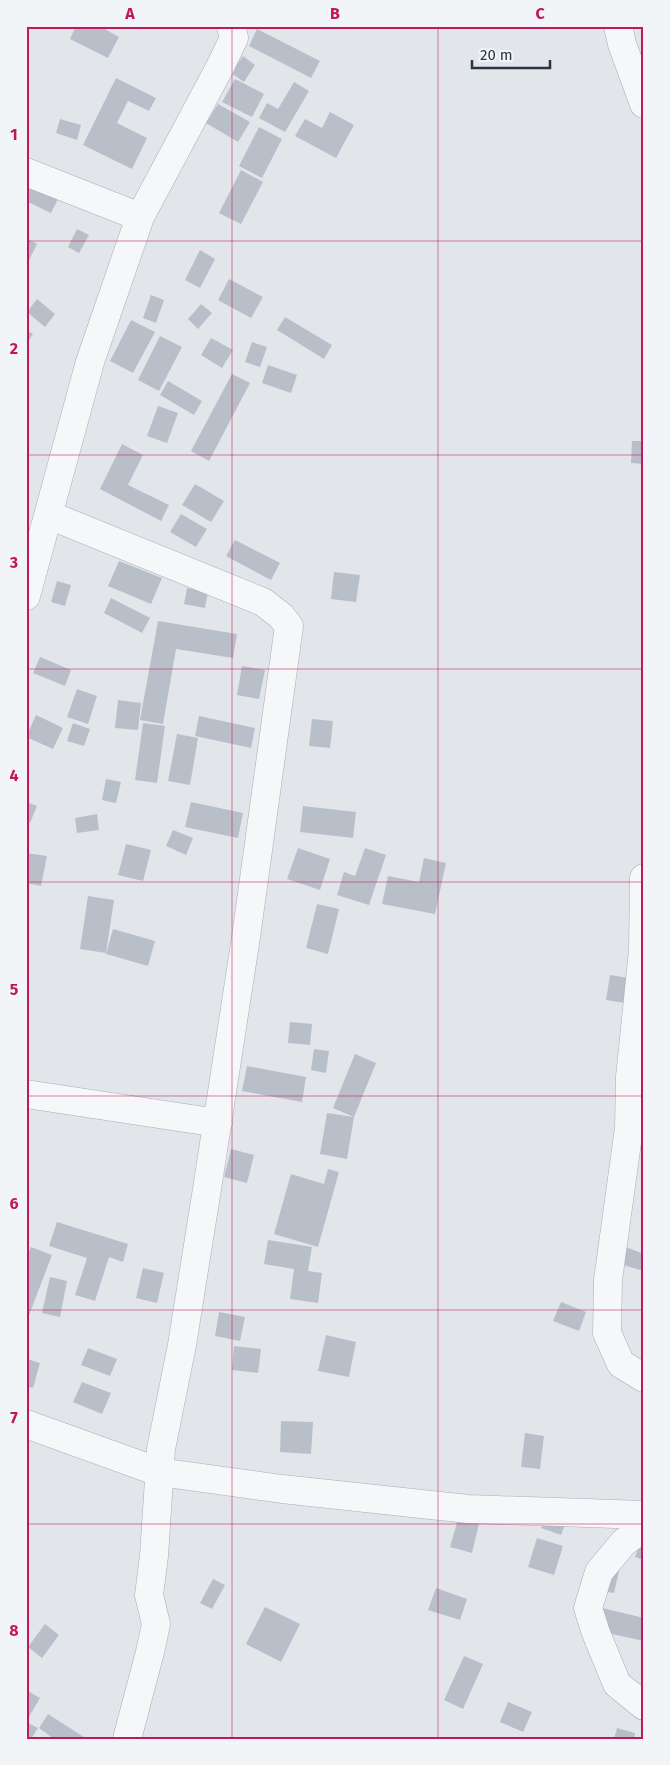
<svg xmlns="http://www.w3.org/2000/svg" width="670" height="1765" font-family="'Fira Sans',sans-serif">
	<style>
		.building { fill: #b9bfc9 }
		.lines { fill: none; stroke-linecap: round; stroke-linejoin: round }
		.minor-casing { stroke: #a7adb6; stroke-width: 29 }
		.minor { stroke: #f5f7f9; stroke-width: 28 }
		.grid { fill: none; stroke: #c2185b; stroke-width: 1; stroke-opacity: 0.55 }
		.neatline { fill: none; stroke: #c2185b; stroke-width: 2 }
		.grid-label { font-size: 16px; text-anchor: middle; font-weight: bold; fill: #c2185b }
	</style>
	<rect width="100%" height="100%" fill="#e2e6eb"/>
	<path class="building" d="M76 26H99L119 37 108 58 70 39Z
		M257 29 320 61 311 78 249 46Z
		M243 56 255 65 244 82 231 73Z
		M116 78 156 98 149 111 128 101 117 123 147 138 132 169 83 145Z
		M235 79 264 94 252 117 222 102Z
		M294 82 309 91 285 132 259 118 267 103 278 109Z
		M218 104 250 122 238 142 206 123Z
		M330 112 354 125 336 158 295 136 305 119 322 128Z
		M60 119 81 125 77 140 56 133Z
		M259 127 282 139 262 178 239 166Z
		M241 170 263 182 241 224 219 213Z
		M26 175 61 193 51 213 26 201Z
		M77 229 89 235 79 253 68 247Z
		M26 238 37 244 28 262 26 261Z
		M200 250 215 259 200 288 185 280Z
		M229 279 263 297 251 318 218 300Z
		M151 295 164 300 156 323 143 318Z
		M37 299 55 314 45 327 27 312Z
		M201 304 212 313 198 329 188 319Z
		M285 317 332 345 324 359 277 330Z
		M131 320 155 332 133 373 110 361Z
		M26 330 33 334 26 344Z
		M160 336 182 347 159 391 138 380Z
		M211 338 233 350 222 368 201 355Z
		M252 342 267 347 260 367 245 362Z
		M268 365 297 375 291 393 262 383Z
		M232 374 250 383 209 461 191 451Z
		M168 381 202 401 194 415 160 395Z
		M158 406 178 413 167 443 147 436Z
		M632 441H644V464L631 463Z
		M122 444 143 455 128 485 169 505 161 521 100 489Z
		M195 484 224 501 211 522 182 505Z
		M181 514 207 529 196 547 170 532Z
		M235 540 280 563 271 580 226 556Z
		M119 561 162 578 151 604 108 586Z
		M334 572 360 575 356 602 331 599Z
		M57 581 71 585 65 606 51 602Z
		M187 588 208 592 205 608 184 604Z
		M111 598 150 618 142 633 104 613Z
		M158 621 237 634 233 658 176 649 163 724 140 720Z
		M40 657 71 670 65 686 33 673Z
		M242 666 265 670 259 699 237 695Z
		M77 689 97 696 88 724 67 717Z
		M118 700 141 703 138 730 115 728Z
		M36 715 63 728 53 749 26 737Z
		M199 716 255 728 251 748 195 736Z
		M312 719 333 721 330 748 309 746Z
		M73 723 90 729 84 746 67 741Z
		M143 723 165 726 157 783 135 780Z
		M177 734 198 738 190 785 168 781Z
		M106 779 121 782 116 803 102 800Z
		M26 802 37 806 30 823 26 822Z
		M191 802 243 813 238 838 185 827Z
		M303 806 356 812 353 838 300 832Z
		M97 814 99 830 77 833 75 818Z
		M173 830 193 838 186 855 166 846Z
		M126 844 151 850 143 881 118 875Z
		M298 848 330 859 320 890 287 879Z
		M365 848 386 855 369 905 337 895 344 872 355 876Z
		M26 853 47 856 41 886 26 883Z
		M424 858 446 863 435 914 382 904 388 876 419 882Z
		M88 896 114 900 106 953 80 949Z
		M317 904 339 909 328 954 306 948Z
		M113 929 155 941 148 966 106 954Z
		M610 975 629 978 625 1003 606 1000Z
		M290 1022 312 1024 310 1045 288 1043Z
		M314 1049 329 1051 326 1073 311 1070Z
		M355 1054 376 1063 354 1117 333 1108Z
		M247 1066 306 1077 302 1102 242 1091Z
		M327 1113 354 1117 347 1159 320 1154Z
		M231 1149 254 1155 247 1183 224 1177Z
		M328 1169 339 1172 318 1247 274 1234 291 1174 324 1184Z
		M57 1222 128 1244 123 1262 109 1257 95 1301 75 1295 87 1258 49 1246Z
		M268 1240 312 1247 308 1271 322 1273 318 1303 290 1299 294 1269 264 1264Z
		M623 1246 644 1254 643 1271 617 1263Z
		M31 1247 52 1255 26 1323V1259Z
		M143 1268 164 1273 157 1303 136 1298Z
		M50 1277 67 1281 60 1317 42 1313Z
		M561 1302 586 1312 579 1331 553 1321Z
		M219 1312 245 1317 240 1341 215 1336Z
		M326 1335 356 1342 349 1377 318 1371Z
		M234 1346 261 1349 258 1373 232 1370Z
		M88 1348 117 1359 110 1376 81 1365Z
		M27 1359 40 1363 33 1388 26 1386Z
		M82 1382 111 1393 102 1414 73 1402Z
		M281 1421 313 1422 311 1454 280 1452Z
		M525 1433 544 1436 540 1469 521 1467Z
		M552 1500 572 1508 561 1535 541 1528Z
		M458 1519 479 1524 472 1553 450 1547Z
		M644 1533V1560L635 1557Z
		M537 1538 563 1546 554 1575 528 1567Z
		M605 1568 619 1571 614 1593 601 1591Z
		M213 1579 225 1585 212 1609 200 1603Z
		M436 1588 467 1599 460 1620 428 1610Z
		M594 1606 644 1618V1641L589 1629Z
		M265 1607 300 1624 281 1662 246 1644Z
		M45 1624 59 1635 42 1658 28 1647Z
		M464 1656 483 1664 463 1709 444 1700Z
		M26 1690 40 1698 26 1722 38 1728 31 1739H26Z
		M508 1702 532 1712 523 1732 500 1722Z
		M48 1714 84 1737 83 1739H54L39 1728Z
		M617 1728 635 1733 634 1739H614Z"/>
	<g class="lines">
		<defs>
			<path id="minor" d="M618 26 622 44 644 104
				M26 172 140 217
				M49 515 263 602 281 616 289 626 246 937 207 1189 182 1345 161 1449 154 1556 149 1595 156 1624 150 1652 127 1739
				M26 596 90 362 140 217 220 67 234 38 231 26
				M644 878 643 950 630 1077 629 1128 608 1280 607 1333 621 1364 644 1378
				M26 1094 218 1123
				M26 1424 159 1472 282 1489 468 1509 644 1515
				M644 1528 624 1542 599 1572 588 1608 596 1633 617 1684 644 1706"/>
		</defs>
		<use href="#minor" class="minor-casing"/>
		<use href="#minor" class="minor"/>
	</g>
	<path class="grid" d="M232 26V1739M438 26V1739M26 241H644M26 455H644M26 669H644M26 882H644M26 1096H644M26 1310H644M26 1524H644"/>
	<rect width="670" height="1765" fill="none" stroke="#f2f5f8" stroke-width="55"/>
	<path d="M472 60v8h78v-8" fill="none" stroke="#293444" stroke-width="2.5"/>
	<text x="480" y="60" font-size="15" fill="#293444" stroke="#f2f5f8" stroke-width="4" paint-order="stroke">20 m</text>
	<rect x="28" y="28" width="614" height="1710" class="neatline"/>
	<g class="grid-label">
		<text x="130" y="19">A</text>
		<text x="335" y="19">B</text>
		<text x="540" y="19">C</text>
		<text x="14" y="140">1</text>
		<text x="14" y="354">2</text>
		<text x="14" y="568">3</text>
		<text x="14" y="781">4</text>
		<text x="14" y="995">5</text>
		<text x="14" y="1209">6</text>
		<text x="14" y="1423">7</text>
		<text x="14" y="1636">8</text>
	</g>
</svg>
